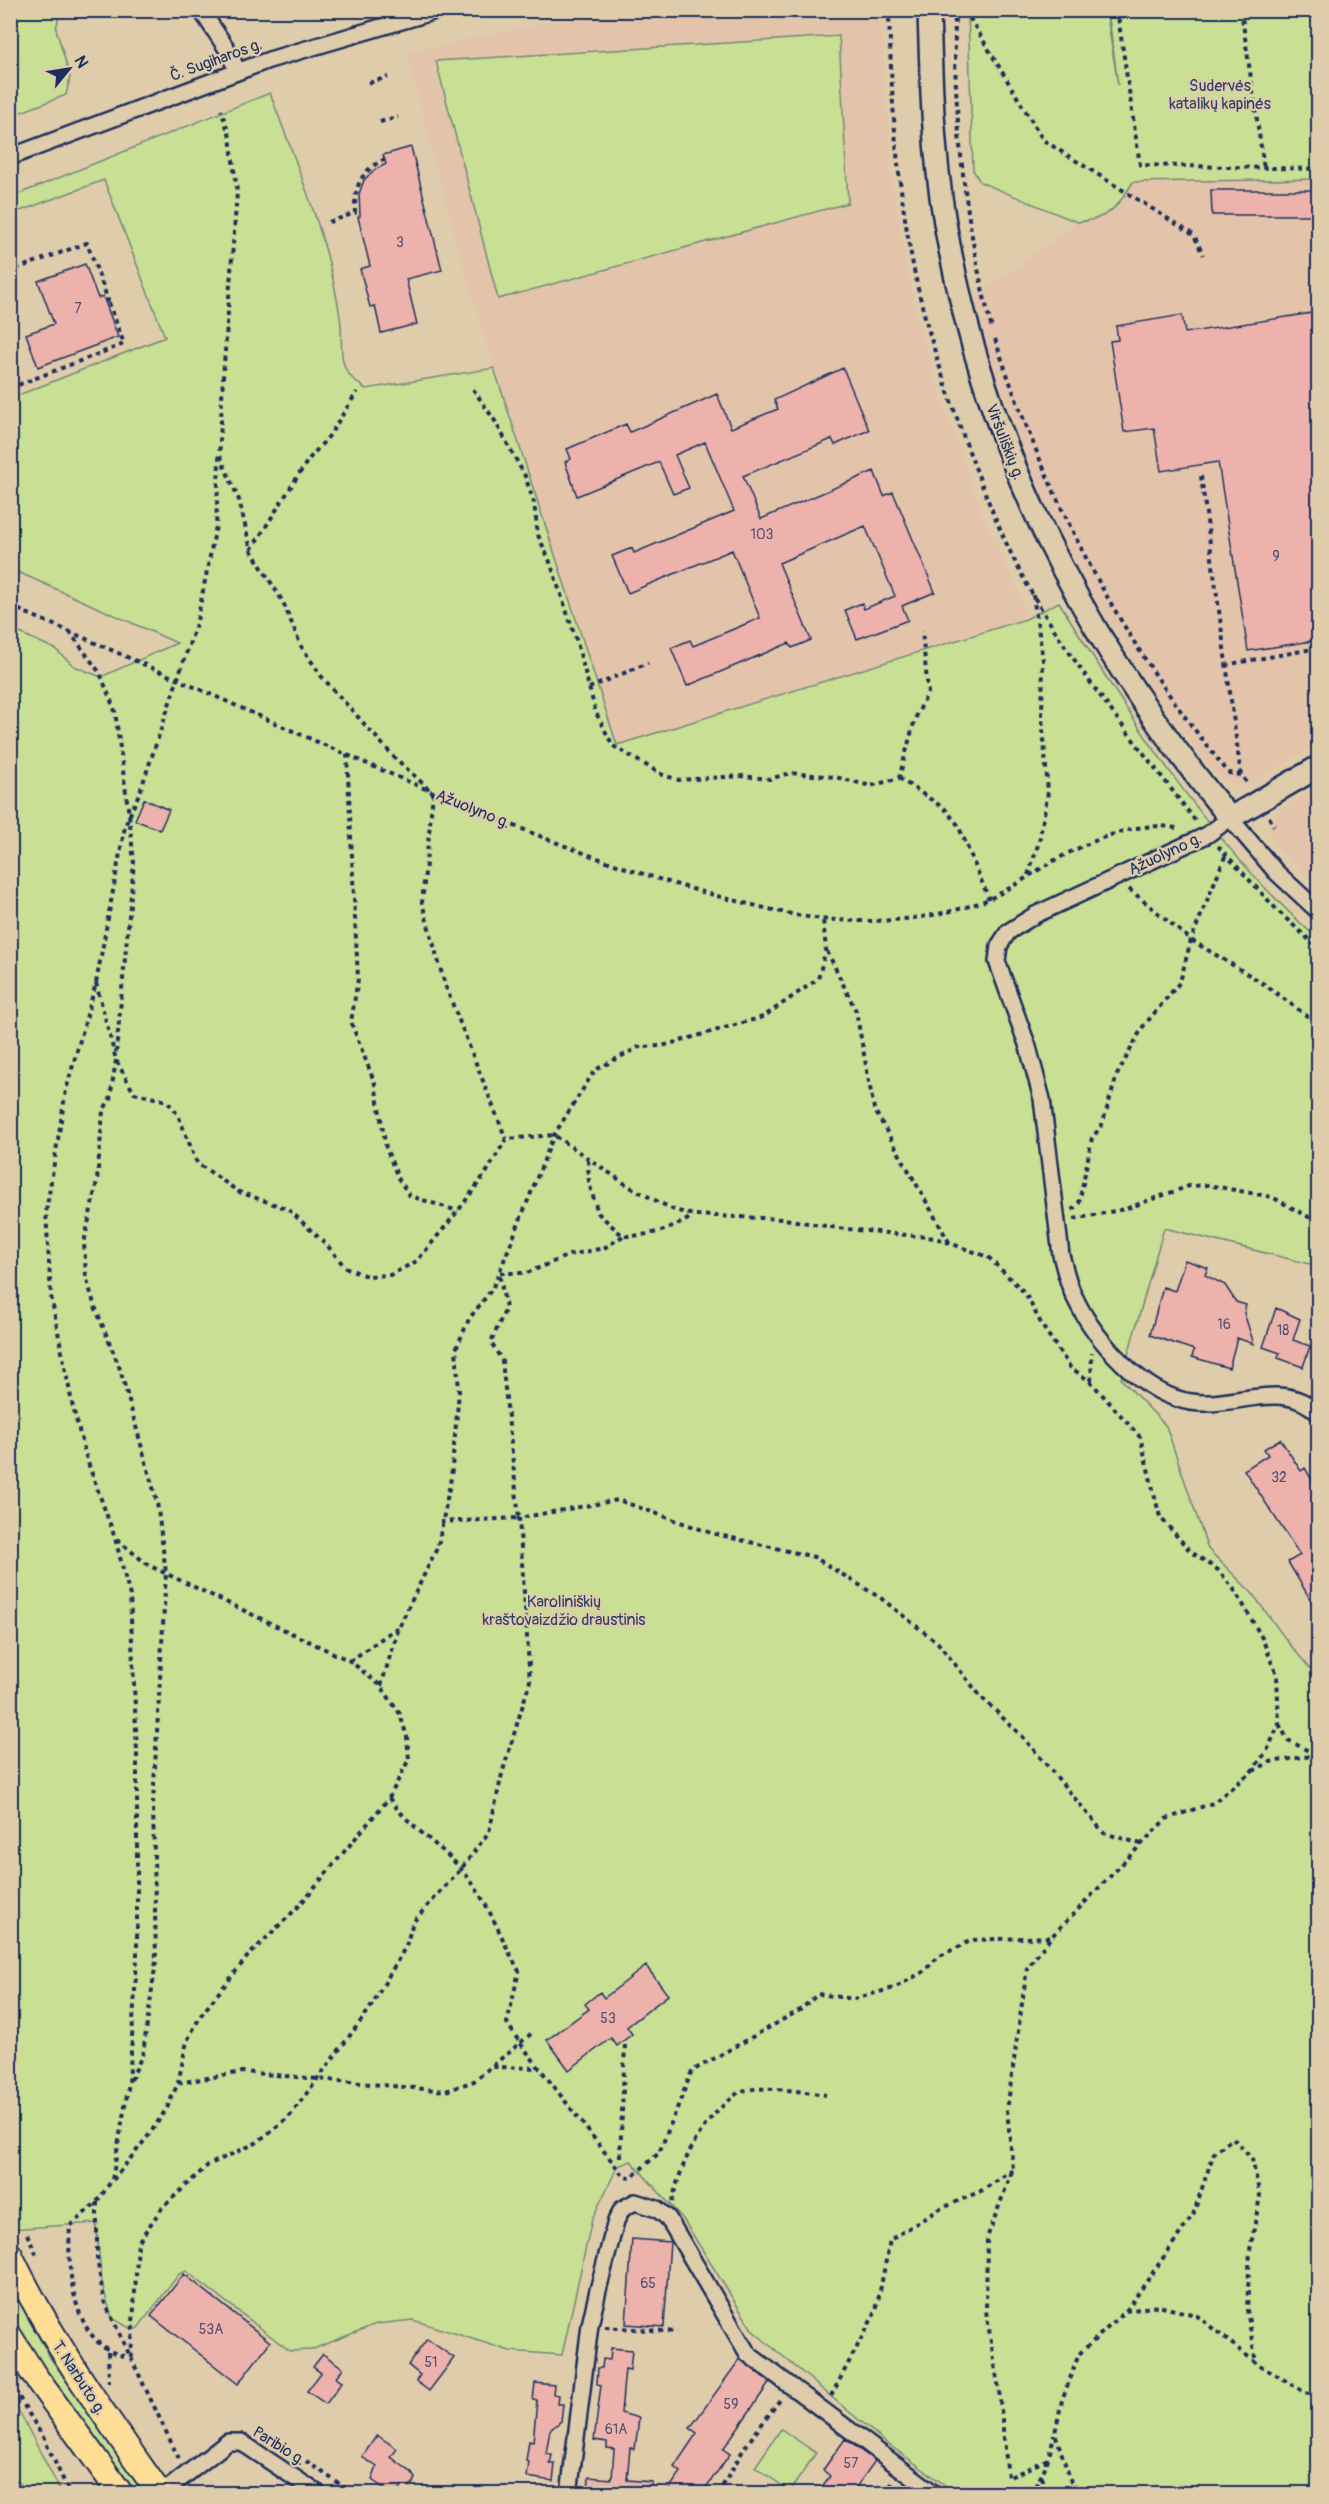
<svg xmlns="http://www.w3.org/2000/svg" width="1329" height="2504" font-family="Pangolin,sans-serif">
	<style>
		.built { fill: #e3c4ab }
		.green { fill: #c8df94; stroke: #728779; stroke-width: 1.5 }
		.building { fill: #edb2ac; stroke: #1b2f5e; stroke-width: 1.5 }
		.lines { fill: none; stroke-linecap: round; stroke-linejoin: round }
		.minor-casing { stroke: #1b2f5e; stroke-width: 20 }
		.secondary-casing { stroke: #1b2f5e; stroke-width: 26 }
		.primary-casing { stroke: #1b2f5e; stroke-width: 28 }
		.path { stroke: #1b2f5e; stroke-width: 4; stroke-dasharray: 4.5 4.5; stroke-linecap: butt }
		.minor { stroke: #dfccaa; stroke-width: 15 }
		.secondary { stroke: #dfccaa; stroke-width: 21 }
		.primary { stroke: #fedd96; stroke-width: 24 }
		.labels { text-anchor: middle; dominant-baseline: central; stroke-width: 4.5; stroke-linejoin: round; paint-order: stroke }
		.number-label { font-size: 14px; fill: #505072 }
		.street-label { font-size: 16px; fill: #1b2f5e; stroke: #dfccaa }
		.park-label { font-size: 16px; fill: #2c4163; stroke: #dfccaa }
	</style>
	<rect width="100%" height="100%" fill="#dfccaa"/>
	<filter id="ink" filterUnits="userSpaceOnUse"><feTurbulence type="fractalNoise" baseFrequency=".0167" numOctaves="2"/><feDisplacementMap in="SourceGraphic" scale="12" xChannelSelector="R" yChannelSelector="G"/><feConvolveMatrix kernelMatrix="1 2 1 2 8 2 1 2 1" color-interpolation-filters="sRGB"/></filter>
	<g filter="url(#ink)">
		<path class="built" d="M881 11 891 169 902 242 917 316 953 433 983 516 1017 589 1026 619 617 745 499 384 456 242 407 52 540 24 631 12Z
			M1318 179V744L1246 786H1234L1216 774 1152 691 1087 586 1026 461 992 366 974 298 1077 222H1090L1115 210 1133 182Z
			M1318 786V887L1281 851 1272 839 1270 826 1280 810Z"/>
		<path class="green" d="M11 10 60 11 56 29 70 77 66 95 11 116Z
			M968 11H1106L1118 85 1108 11H1318V179L1133 182C1118 207 1108 220 1077 222L980 182 973 170Z
			M839 36 848 203 498 299 436 61Z
			M270 93C297 166 329 240 340 317 345 350 332 368 366 389L494 368 617 745 1026 619 1059 602C1134 723 1211 845 1318 939V1266L1164 1228 1121 1379 1166 1426 1208 1549 1252 1593 1287 1641 1318 1678V2493H956L884 2441 753 2331 683 2219 631 2161 618 2166 592 2219 562 2355 510 2351 413 2320 376 2324 311 2350 290 2351 186 2271 179 2274 138 2328 133 2330 112 2318 102 2284 96 2223 11 2229V629L55 649 74 666 101 677 177 643 11 569V398L165 337 104 180 12 214 11 197Z
			M10 2285 51 2359 146 2493H136L34 2354 11 2314Z
			M10 2394 59 2488C41 2501 25 2489 11 2476Z
			M781 2429 816 2453 790 2491 755 2467Z"/>
		<path class="building" d="M411 147 442 270 406 279 417 324 381 333 375 306 370 307 360 269 370 266 358 217 360 216 359 194 364 180 374 170 386 164 383 155Z
			M1211 190H1318V215H1212Z
			M85 264 98 298 103 296 118 337 38 367 26 334 54 324 38 281Z
			M1318 312V640L1248 651 1218 462 1161 471 1154 428 1124 432 1110 341 1118 340 1116 326 1182 315 1185 333Z
			M843 368 869 430 835 445 832 439 743 476 761 519 874 471 884 496 893 492 935 592 902 606 908 620 857 639 845 610 862 603 864 609 895 596 865 526 779 563 811 640 792 648 789 643 687 686 671 648 690 640 693 646 760 618 732 550 628 593 612 556 632 548 634 553 734 511 705 442 675 455 689 488 673 494 659 462 577 496 565 462 571 459 567 449 626 424 630 432 717 394 731 428 778 409 774 400Z
			M144 799 169 810 160 830 135 820Z
			M1185 1260 1208 1268 1205 1275 1225 1285 1236 1302 1246 1305 1244 1313 1254 1344 1237 1338 1229 1368 1192 1357 1194 1350 1150 1335 1163 1287 1175 1291Z
			M1276 1308 1300 1319 1293 1340 1310 1346 1303 1367 1278 1358 1280 1353 1263 1347Z
			M1280 1439 1301 1471 1305 1468 1318 1490V1612L1288 1562 1300 1555 1244 1470 1268 1455 1264 1449Z
			M646 1966 668 1995 627 2027 632 2034 617 2046 611 2038 569 2070 547 2040 589 2009 585 2004 600 1992 604 1998Z
			M632 2239 670 2242 664 2327 626 2324Z
			M184 2274 270 2342 238 2384 151 2316Z
			M427 2339 454 2358 429 2391 416 2381 420 2375 408 2365Z
			M611 2348 632 2350 630 2370 625 2369 621 2413 639 2418 635 2449 630 2448 627 2480 652 2482V2493H588L589 2477 612 2479 614 2449 607 2448V2442L594 2440 601 2385 597 2384 598 2368H602L603 2359 610 2360Z
			M323 2354 343 2368 336 2378 342 2382 326 2404 307 2391 321 2373 313 2367Z
			M740 2359 770 2382 723 2449 730 2454 702 2493H666L681 2472 674 2467 697 2433 690 2428Z
			M535 2383 554 2385 553 2394 559 2395 558 2404H563L561 2421 550 2430 546 2454 552 2455 550 2464H555L553 2481 527 2477 529 2462 526 2461 529 2441 533 2442 537 2400H533Z
			M377 2435 397 2449 391 2457 411 2472 415 2478 413 2483 410 2486H402L397 2493H391L372 2480 377 2467 362 2457Z
			M845 2439 875 2461 852 2493H817L830 2476 823 2470Z"/>
		<g class="lines">
			<defs>
				<path id="minor" d="M201 10 227 49 237 70
					M10 157 269 60 439 10
					M1318 911 1276 872 1230 818 1207 835 1035 915 1008 932 999 946 997 961 1028 1047 1042 1099 1061 1255C1065 1269 1068 1285 1075 1298 1095 1340 1143 1395 1191 1402 1234 1409 1283 1378 1318 1413
					M161 2494 228 2442H241L319 2494
					M569 2494 590 2325 598 2290 616 2221 622 2209 635 2202 657 2209 668 2218 748 2354 935 2494"/>
				<path id="secondary" d="M929 10C931 82 933 153 945 223 984 449 1085 643 1230 818L1318 767"/>
				<path id="primary" d="M10 2255C51 2341 105 2416 160 2494
					M10 2337 34 2375 121 2494"/>
			</defs>
			<use href="#minor" class="minor-casing"/>
			<use href="#secondary" class="secondary-casing"/>
			<use href="#primary" class="primary-casing"/>
			<path class="path" d="M889 10C891 93 896 173 911 254 923 322 946 389 970 454 988 501 1007 551 1033 595 1080 676 1141 748 1197 823
				M955 10C953 116 965 226 992 329
				M965 10 1043 140 1194 235 1203 255
				M1117 10 1140 165 1318 169
				M1241 10 1264 168
				M369 83 388 77
				M380 122 398 117
				M329 222 355 213C354 187 360 171 385 159
				M16 269 87 243 108 300 105 301
				M995 339C1049 502 1119 640 1229 773L1241 775
				M10 388 124 344 108 300
				M473 389 495 421 525 476 534 503 538 535 550 562 576 639 596 713 613 746 663 775 679 780 741 776 770 779 790 773 835 777 871 786 899 778 915 719 928 692 922 631
				M220 456 239 500 251 550 283 602 301 646 322 677 394 757 433 793 422 903 445 985 506 1139
				M1201 476 1241 775 1249 785
				M251 550 308 460 329 436 357 392
				M10 606C170 674 327 749 488 815 570 849 651 880 737 901 765 908 794 916 823 919 877 924 933 920 984 901 1009 891 1032 873 1055 860 1091 841 1140 818 1180 829
				M69 631 100 673 115 711 129 815 134 863 116 1053
				M1225 665 1318 648
				M589 688 648 663
				M347 754 358 979 351 1022 375 1084 386 1148 398 1178 410 1196 458 1211
				M899 778 945 809 958 825 989 899
				M1269 817 1274 826
				M1218 846 1279 912 1318 948
				M1028 875 1039 842 1048 792 1042 717 1043 660 1033 595
				M1129 889 1191 940 1261 982 1318 1024
				M827 951 856 1011 874 1109 949 1242
				M96 983 116 1060 134 1093 167 1101 178 1115 197 1163 239 1192 288 1209 327 1245 345 1267 366 1276 390 1275 417 1261 458 1211 488 1170 506 1139 554 1135 630 1187 674 1210 694 1215 784 1219 837 1228 936 1238 988 1257 1025 1293 1043 1327 1070 1367 1091 1382 1140 1437 1160 1517 1191 1552 1218 1570 1236 1592 1262 1638 1277 1675 1279 1724 1267 1751 1251 1772 1213 1803 1166 1819 1051 1937 1027 1968 1007 2110 1013 2169 987 2238 986 2311 999 2390 1008 2478 1050 2458
				M116 1060 110 1099 103 1111 97 1181 84 1243 86 1276 94 1304 120 1369 157 1502 166 1573 153 1802 156 1961 143 2053 131 2080
				M588 1160 589 1183 598 1213 623 1236C650 1236 671 1230 693 1216
				M1072 1210 1079 1203 1092 1138 1102 1125 1117 1075 1142 1028 1180 982 1191 940 1226 854
				M1074 1219 1125 1209 1189 1186 1208 1185 1272 1197 1318 1222
				M1091 1381 1092 1353
				M440 1522 519 1518 502 1361 491 1342 506 1308 499 1273H527L569 1255 604 1248 623 1236
				M350 1661 398 1627
				M381 1686 399 1627 438 1546 451 1478 459 1392 456 1349 469 1319 492 1289 499 1273 554 1135 595 1070 639 1047 662 1046 763 1017 818 979 826 950 823 919
				M1279 1724 1288 1740 1316 1755
				M1253 1771 1270 1762 1318 1755
				M389 1798C408 1826 440 1845 462 1870 488 1900 500 1937 519 1971L507 2023 520 2043 624 2177 631 2178 659 2153 692 2071 800 2010 818 1994 854 1999 894 1988 923 1972 938 1957 972 1940 1051 1937
				M493 2067 540 2068
				M178 2083 243 2072 446 2091 474 2081 532 2033
				M620 2157 625 2045
				M113 2180 149 2135 167 2108 178 2083 187 2041 201 2015 248 1956 298 1907 389 1798 409 1759 407 1737 400 1714 381 1686 350 1661 148 1565 115 1538
				M97 2202V2258L104 2301 179 2459
				M672 2202C681 2164 697 2128 727 2102 731 2099 737 2092 742 2091 762 2085 804 2092 826 2095
				M27 2234 38 2258
				M1126 2311 1193 2215 1214 2153 1233 2138 1252 2159 1260 2196 1250 2250 1247 2310 1256 2363
				M605 2327 677 2332
				M108 2352 109 2383
				M124 2356C72 2344 67 2270 70 2226L97 2202 112 2180 129 2083 137 1959V1752L130 1596 115 1538 87 1460 73 1408 51 1296 46 1212 66 1090 96 983 125 826 141 789 197 621 216 526 223 377 237 192 230 137 221 110
				M131 2357 138 2242 162 2208 208 2165 256 2143 289 2117 369 2010 406 1946 413 1922 461 1869 489 1832 502 1774 530 1681 519 1518 618 1500 711 1533 814 1557 882 1599 938 1643 982 1698 1023 1737 1104 1833 1141 1844
				M10 2382 44 2439 70 2494
				M831 2396 876 2311 890 2240 938 2210 981 2191 1013 2170
				M306 2461 354 2494
				M1042 2477 1047 2494
				M890 2490 895 2494
				M718 2494 745 2447 782 2397
				M887 2494 892 2483
				M1030 2494C1044 2474 1050 2457 1054 2434
				M1085 2494 1071 2482 1055 2433 1062 2400 1079 2354 1126 2311 1158 2306 1196 2315 1256 2363 1306 2393 1318 2397"/>
			<use href="#minor" class="minor"/>
			<use href="#secondary" class="secondary"/>
			<use href="#primary" class="primary"/>
		</g>
	</g>
	<g class="labels">
		<g class="number-label">
			<text x="400" y="242">3</text>
			<text x="78" y="308">7</text>
			<text x="762" y="534">103</text>
			<text x="1276" y="556">9</text>
			<text x="1224" y="1324">16</text>
			<text x="1283" y="1330">18</text>
			<text x="1279" y="1477">32</text>
			<text x="608" y="2018">53</text>
			<text x="648" y="2283">65</text>
			<text x="211" y="2329">53A</text>
			<text x="431" y="2362">51</text>
			<text x="731" y="2404">59</text>
			<text x="616" y="2429">61A</text>
			<text x="851" y="2463">57</text>
		</g>
		<g class="street-label">
			<text transform="translate(216 60) rotate(-20)">Č. Sugiharos g.</text>
			<text transform="translate(1005 442) rotate(69)">Viršuliškių g.</text>
			<text transform="translate(473 809) rotate(22)">Ąžuolyno g.</text>
			<text transform="translate(1165 854) rotate(-25)">Ąžuolyno g.</text>
			<text transform="translate(79 2378) rotate(57)">T. Narbuto g.</text>
			<text transform="translate(279 2446) rotate(32)">Paribio g.</text>
		</g>
		<g class="park-label">
			<text x="1220" y="86">Sudervės<tspan x="1220" dy="18">katalikų kapinės</tspan></text>
			<text x="564" y="1602">Karoliniškių<tspan x="564" dy="18">kraštovaizdžio draustinis</tspan></text>
		</g>
	</g>
	<rect width="1329" height="2504" fill="none" stroke="#dfccaa" stroke-width="36"/>
	<rect x="18" y="18" width="1293" height="2468" fill="none" stroke="#1b2f5e" stroke-width="2" filter="url(#ink)"/>
	<g transform="translate(69 69) rotate(60)" stroke="#dfccaa" stroke-width="4.5" paint-order="stroke">
	<path d="M0-4.5L10 22L0 15L-10 22Z" fill="#1b2f5e"/>
	<text y="-9" font-size="16" font-weight="bold" text-anchor="middle" fill="#1b2f5e">N</text>
	</g>
</svg>
